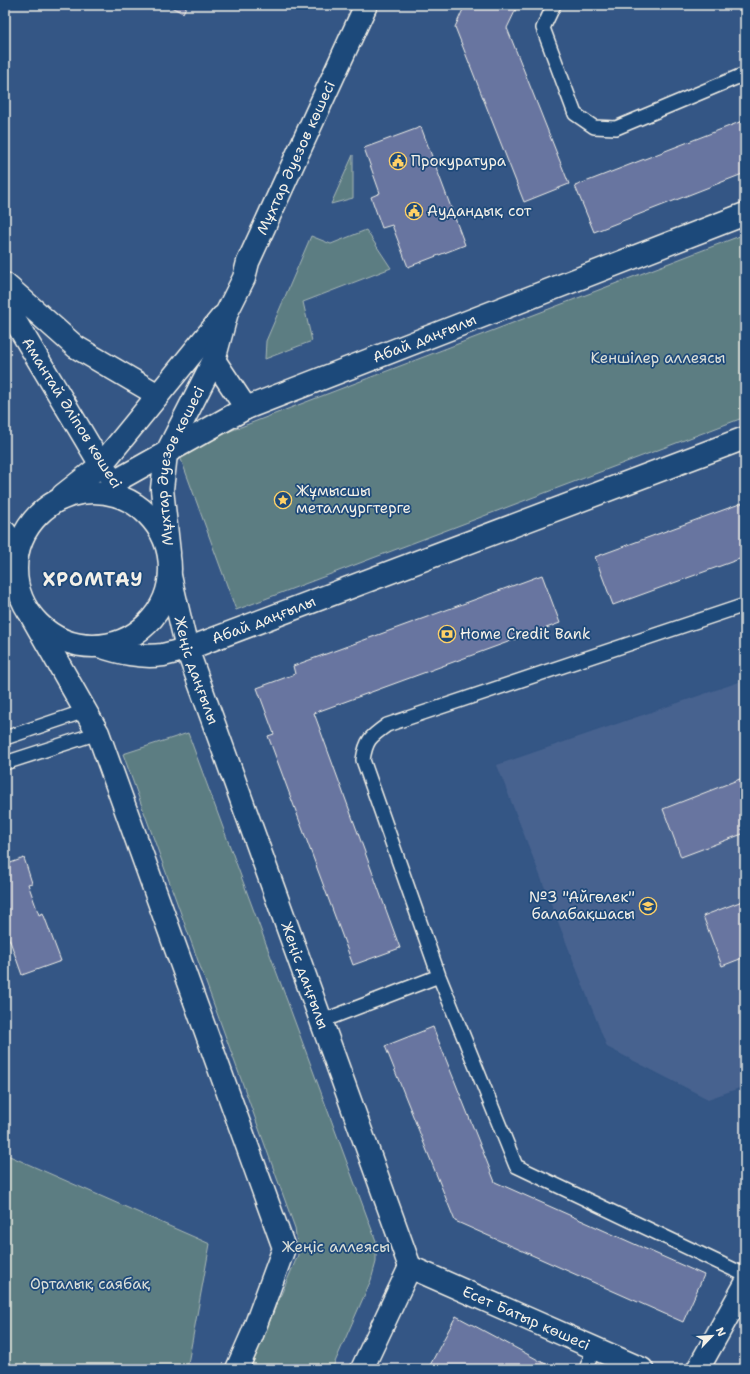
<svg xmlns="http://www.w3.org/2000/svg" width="750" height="1374" font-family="'Shantell Sans',sans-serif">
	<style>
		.built { fill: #47628f }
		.green { fill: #5c7d82; stroke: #a8b7b5 }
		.building { fill: #6775a0; stroke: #f4f1e8 }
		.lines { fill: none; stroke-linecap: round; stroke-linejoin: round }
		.lane-casing { stroke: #f4f1e8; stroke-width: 16 }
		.street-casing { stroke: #f4f1e8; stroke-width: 25 }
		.secondary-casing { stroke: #f4f1e8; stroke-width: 25 }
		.lane { stroke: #1f4a7a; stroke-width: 13 }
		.street { stroke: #1f4a7a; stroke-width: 22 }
		.secondary { stroke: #1f4a7a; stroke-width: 22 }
		.labels { text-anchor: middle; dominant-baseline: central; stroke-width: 3.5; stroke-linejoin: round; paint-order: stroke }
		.street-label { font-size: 15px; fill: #f4f1e8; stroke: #1f4a7a }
		.poi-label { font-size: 15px; fill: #f4f1e8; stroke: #1f4a7a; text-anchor: start }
		.park-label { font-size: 15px; fill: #dde0d9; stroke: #1f4a7a }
		.district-label { font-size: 19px; font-weight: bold; letter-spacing: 1px; fill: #f4f1e8; stroke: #1f4a7a }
	</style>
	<rect width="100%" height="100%" fill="#345685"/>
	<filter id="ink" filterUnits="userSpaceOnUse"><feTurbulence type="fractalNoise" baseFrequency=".025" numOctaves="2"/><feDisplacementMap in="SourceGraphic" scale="8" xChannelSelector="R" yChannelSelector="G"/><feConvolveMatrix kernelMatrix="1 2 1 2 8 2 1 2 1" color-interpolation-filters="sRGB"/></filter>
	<g filter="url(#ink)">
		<path class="built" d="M745 680V1086L708 1099 607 1047 497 765Z"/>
		<path class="green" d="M353 155V198L331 204Z
			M366 230 391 268 303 302 312 341 265 359 266 341 311 236 331 244Z
			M745 234V417L236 610 178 451Z
			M188 733 376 1241V1262L371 1280 332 1369H249L298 1255 295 1228 123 754Z
			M5 1154 210 1244 187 1369H5Z"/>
		<path class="building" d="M167 5H187L183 13Z
			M465 5H518L507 28 569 184 524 202 455 27Z
			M745 120V173L594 232 575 186Z
			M421 127 465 245 408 267 392 225 382 228 371 197 380 193 364 148Z
			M745 502V557L613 605 595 557Z
			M542 575 560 623 314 713 400 948 353 965 268 736 274 734 257 688 295 674 293 666Z
			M745 777V833L681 857 663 809Z
			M24 858 32 883 28 884 39 915 43 913 61 961 22 975 5 927V921L9 920 5 908V865Z
			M745 900V957L722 966 703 916Z
			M433 1027 495 1182 704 1275 683 1322 455 1221 385 1046Z
			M456 1316 555 1369H428Z"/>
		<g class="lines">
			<defs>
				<path id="lane" d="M554 5 543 28 575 114 594 127 616 128 745 74
					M745 605 387 725C370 737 366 740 363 760L439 976 516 1166 745 1275
					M5 738 85 711
					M5 763 98 733
					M322 1021 439 976
					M586 1369 594 1348"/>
				<g id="street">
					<path id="s1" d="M410 1267 642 1369"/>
					<path d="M698 1369 745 1285"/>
				</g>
				<g id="secondary">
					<path d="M5 284 76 347 158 395"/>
					<path d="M5 304 101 465 109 475"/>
					<path d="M214 360 246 408"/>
					<path id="s2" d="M114 482 246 408 745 214"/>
					<circle cx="93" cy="569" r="77"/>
					<path d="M63 495 101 465 222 317"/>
					<path d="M5 532 14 566"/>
					<path id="s3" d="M169 553 162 489 166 454 214 360 227 312 244 278 248 262 366 5"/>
					<path id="s4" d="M170 576 187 649 410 1267 362 1369"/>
					<path d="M32 617 98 733 284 1248 252 1335 237 1369"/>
					<path id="s5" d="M99 646C120 653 140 658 163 655 171 653 179 651 187 649L745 438"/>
				</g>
			</defs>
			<use href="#lane" class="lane-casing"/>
			<use href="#street" class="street-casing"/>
			<use href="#secondary" class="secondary-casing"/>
			<use href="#lane" class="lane"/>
			<use href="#street" class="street"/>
			<use href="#secondary" class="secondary"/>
		</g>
	</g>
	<defs>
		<symbol id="civic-ring" viewBox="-11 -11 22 22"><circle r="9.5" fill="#1f4a7a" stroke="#ffd166" stroke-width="1.5"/><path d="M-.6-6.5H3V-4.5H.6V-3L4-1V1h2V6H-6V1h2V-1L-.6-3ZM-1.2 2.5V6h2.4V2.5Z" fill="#ffd166"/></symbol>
		<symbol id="sight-ring" viewBox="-11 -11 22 22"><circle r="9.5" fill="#1f4a7a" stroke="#ffd166" stroke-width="1.5"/><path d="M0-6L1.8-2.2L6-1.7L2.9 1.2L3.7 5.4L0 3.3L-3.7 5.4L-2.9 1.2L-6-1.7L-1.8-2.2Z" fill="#ffd166"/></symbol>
		<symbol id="bank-ring" viewBox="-11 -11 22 22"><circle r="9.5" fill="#1f4a7a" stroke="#ffd166" stroke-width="1.5"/><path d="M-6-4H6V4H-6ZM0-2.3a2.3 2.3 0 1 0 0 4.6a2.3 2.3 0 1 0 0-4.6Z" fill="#ffd166"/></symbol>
		<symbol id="school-ring" viewBox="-11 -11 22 22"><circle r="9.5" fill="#1f4a7a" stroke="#ffd166" stroke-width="1.5"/><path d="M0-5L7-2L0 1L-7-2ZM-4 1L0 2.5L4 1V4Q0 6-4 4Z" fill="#ffd166"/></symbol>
	</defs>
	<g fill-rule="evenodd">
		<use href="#civic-ring" x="388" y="151" width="20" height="20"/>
		<use href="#civic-ring" x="404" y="201" width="20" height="20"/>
		<use href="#sight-ring" x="273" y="490" width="20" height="20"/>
		<use href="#bank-ring" x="437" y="624" width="20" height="20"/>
		<use href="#school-ring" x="638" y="896" width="20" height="20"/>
	</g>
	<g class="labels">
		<g class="street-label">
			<text stroke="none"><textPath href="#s3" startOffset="424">Мұхтар Әуезов көшесі</textPath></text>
			<text stroke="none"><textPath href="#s2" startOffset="343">Абай даңғылы</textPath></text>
			<text transform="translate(72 413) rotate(58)">Амантай Әліпов көшесі</text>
			<text stroke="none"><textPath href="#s3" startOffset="91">Мұхтар Әуезов көшесі</textPath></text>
			<text stroke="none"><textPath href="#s5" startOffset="172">Абай даңғылы</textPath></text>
			<text stroke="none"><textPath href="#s4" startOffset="98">Жеңіс даңғылы</textPath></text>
			<text stroke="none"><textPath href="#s4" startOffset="422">Жеңіс даңғылы</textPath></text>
			<text stroke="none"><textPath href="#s1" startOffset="127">Есет Батыр көшесі</textPath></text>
		</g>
		<g class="poi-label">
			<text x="411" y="161">Прокуратура</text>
			<text x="427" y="211">Аудандық сот</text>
			<text x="296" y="491">Жұмысшы<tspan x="296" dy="17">металлургтерге</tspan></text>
			<text x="460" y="634">Home Credit Bank</text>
			<text x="635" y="897" text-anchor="end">№3 "Айгөлек"<tspan x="635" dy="17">балабақшасы</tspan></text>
		</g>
		<g class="park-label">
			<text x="658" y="358">Кеншілер аллеясы</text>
			<text x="336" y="1247">Жеңіс аллеясы</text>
			<text x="90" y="1284">Орталық саябақ</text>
		</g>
		<g class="district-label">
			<text x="93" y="579">ХРОМТАУ</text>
		</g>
	</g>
	<rect width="750" height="1374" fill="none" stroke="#1f4a7a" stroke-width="20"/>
	<rect x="10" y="10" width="730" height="1354" fill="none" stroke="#f4f1e8" stroke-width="1.5" filter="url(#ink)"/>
	<g transform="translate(712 1336) rotate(65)" stroke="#1f4a7a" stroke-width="3" paint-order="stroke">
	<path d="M0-3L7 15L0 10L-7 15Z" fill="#f4f1e8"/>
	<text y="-6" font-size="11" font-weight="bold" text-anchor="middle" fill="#f4f1e8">N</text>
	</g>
</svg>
